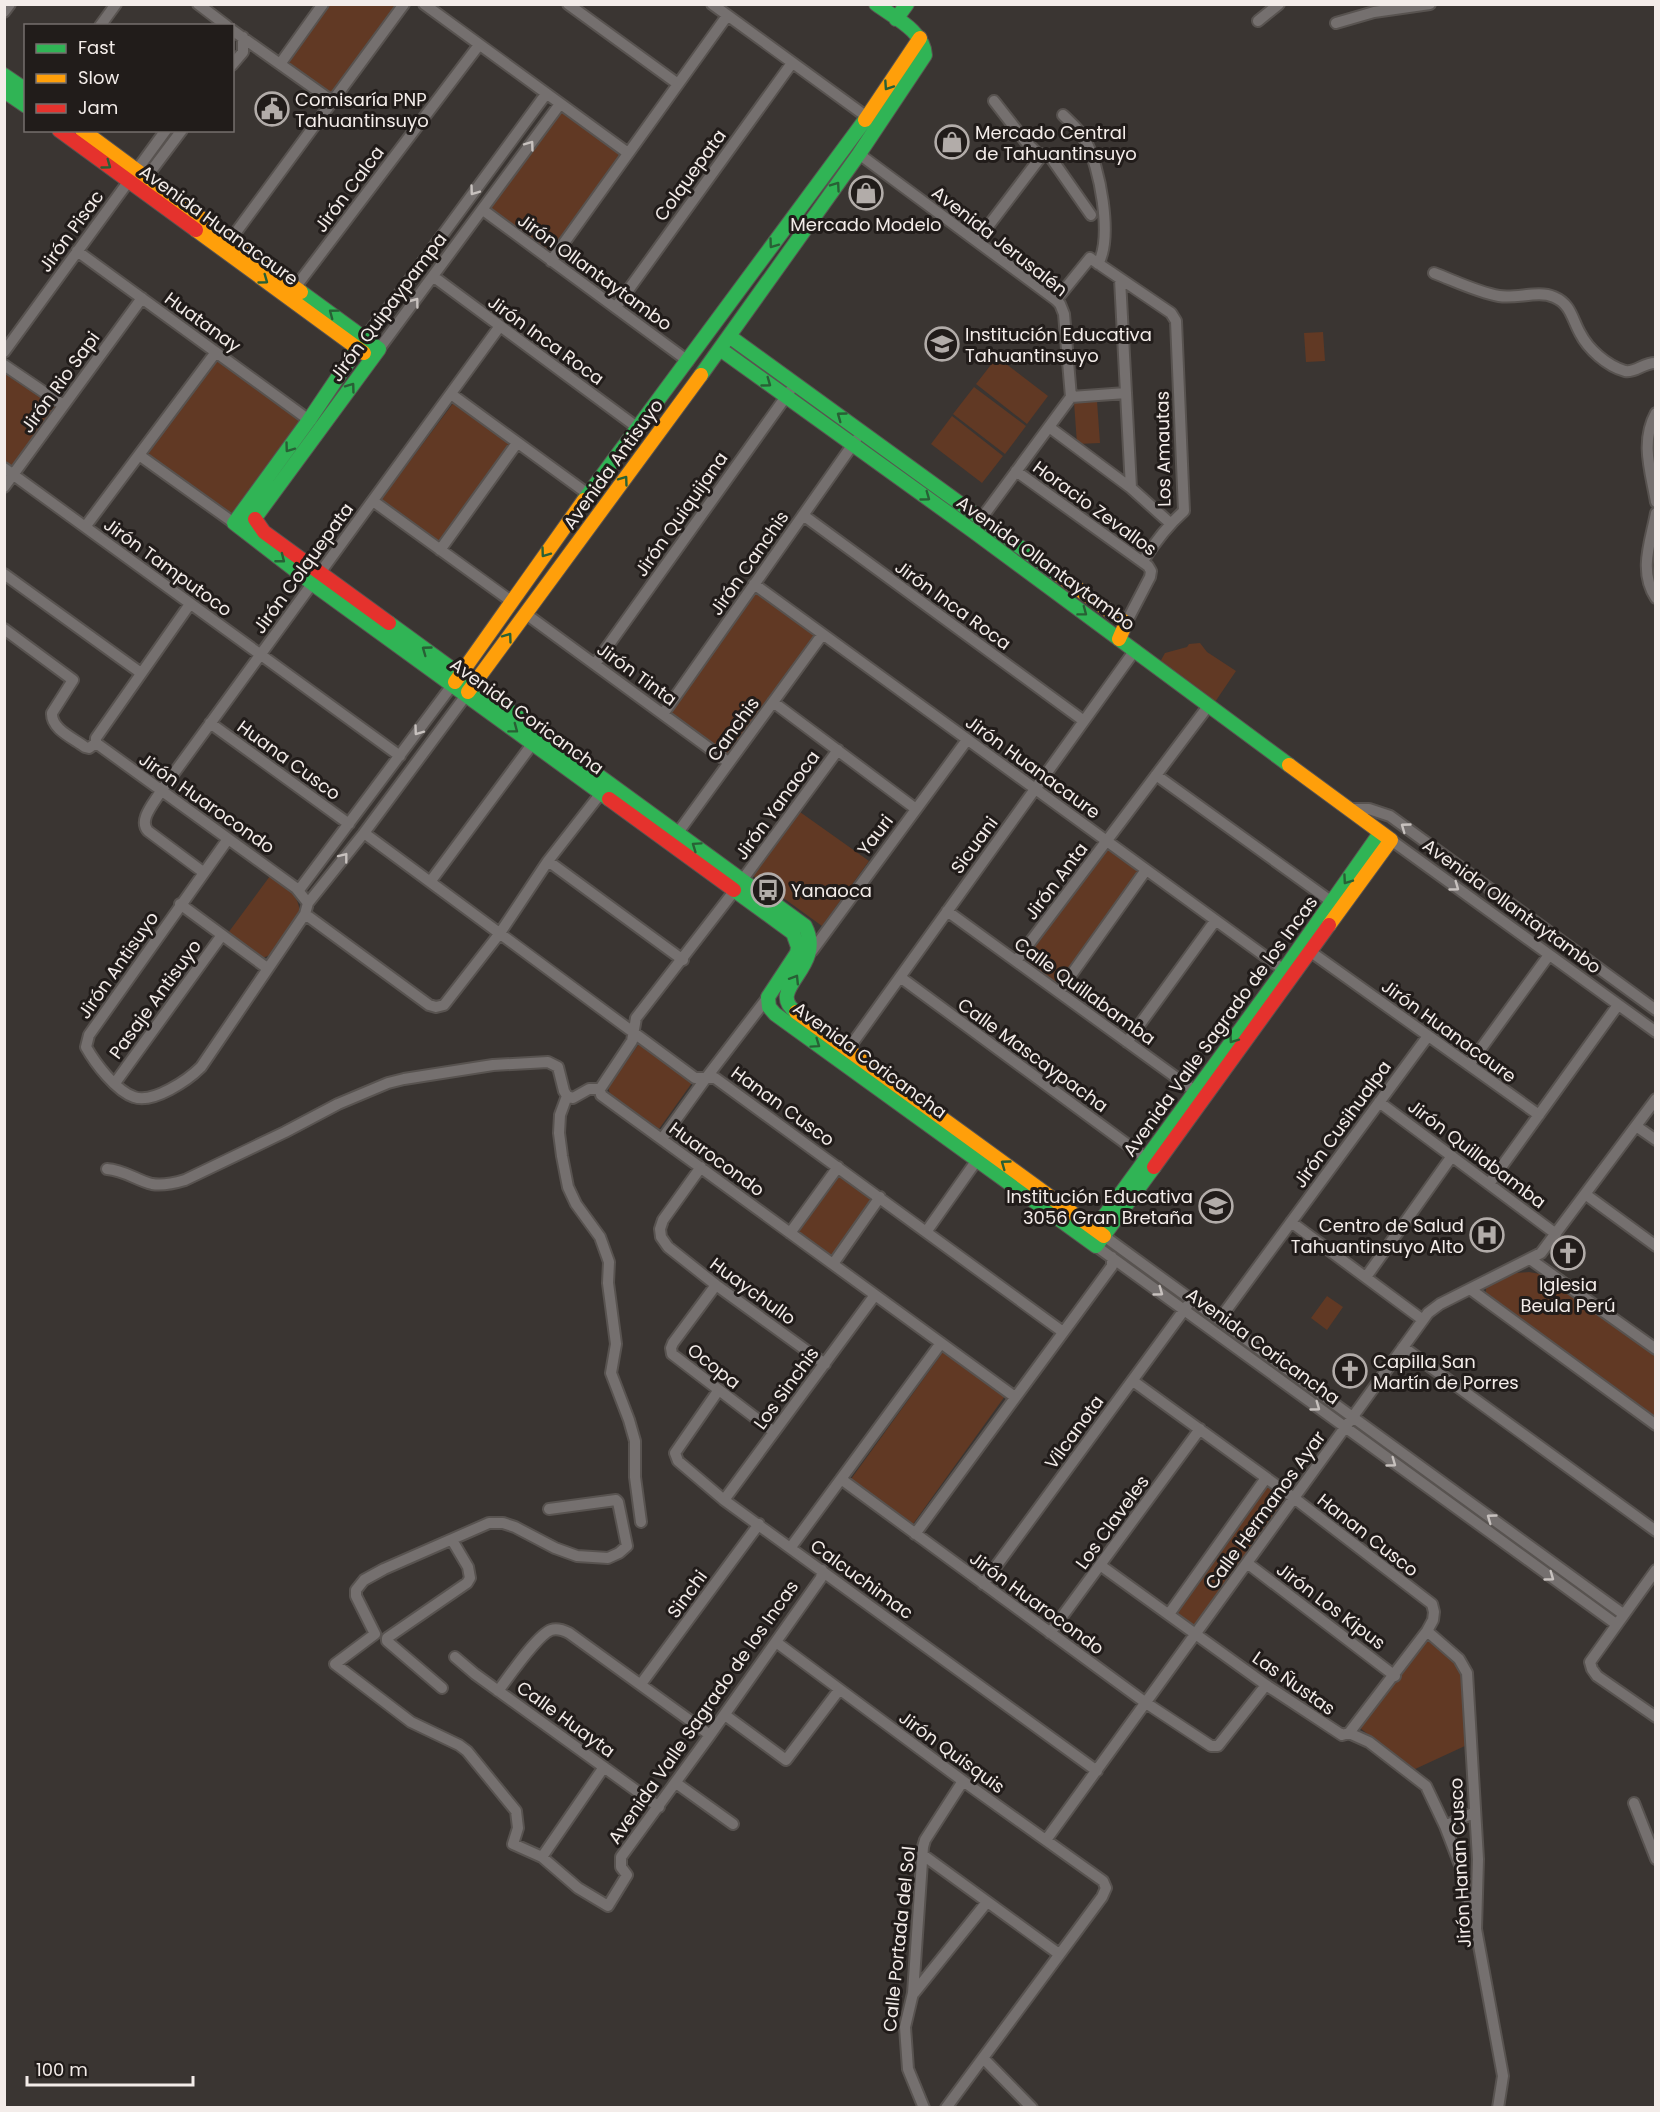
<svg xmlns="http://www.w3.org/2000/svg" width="1660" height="2112" font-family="Poppins,sans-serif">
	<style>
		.green { fill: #613924 }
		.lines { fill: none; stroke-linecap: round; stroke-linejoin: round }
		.street-casing { stroke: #585350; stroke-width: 14 }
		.fast-casing { stroke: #585350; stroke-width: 16 }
		.slow-casing { stroke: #585350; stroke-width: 16 }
		.jam-casing { stroke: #585350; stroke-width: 16 }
		.street { stroke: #75706f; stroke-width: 10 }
		.fast { stroke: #30b455; stroke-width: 14 }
		.slow { stroke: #ff9f0a; stroke-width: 14 }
		.jam { stroke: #e5322d; stroke-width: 14 }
		.oneway { stroke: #286035 }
		.oneway2 { stroke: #c7c1be }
		.labels { text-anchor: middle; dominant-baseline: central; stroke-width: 6; stroke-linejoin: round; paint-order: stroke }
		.poi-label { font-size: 18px; fill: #f3ece9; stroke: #211c1a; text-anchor: start }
		.street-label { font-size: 18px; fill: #f3ece9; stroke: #211c1a }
	</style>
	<rect width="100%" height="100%" fill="#3a3532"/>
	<path class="green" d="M327 5H401L332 96 285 62Z
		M561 111 621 154 551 253 489 209Z
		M1323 332 1325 361 1306 362 1304 333Z
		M997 357 1048 396 1027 424 976 384Z
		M217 359 303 421 234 517 148 454Z
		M5 370 56 407 12 469 5 463Z
		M974 387 1026 426 1005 454 953 414Z
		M1097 401 1100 443 1077 444 1074 402Z
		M454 402 512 444 440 544 380 501Z
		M952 416 1003 456 982 483 931 444Z
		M755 588 819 635 728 758 667 713Z
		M1200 643 1207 652 1236 671 1215 702 1160 662 1165 653 1187 647 1189 644Z
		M800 812 869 861 822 926 753 876Z
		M1106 846 1148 877 1066 991 1021 959Z
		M270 876C285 887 298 892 300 912L272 954 263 958 228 933Z
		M641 1041 694 1080 659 1129 610 1094 608 1087Z
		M839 1174 874 1199 833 1257 798 1232Z
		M1529 1272 1540 1274 1655 1356V1422L1486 1295V1287L1488 1285 1516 1273Z
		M1327 1296 1343 1307 1327 1330 1311 1318Z
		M943 1352 1005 1396 913 1524 851 1479Z
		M1266 1483 1289 1500 1197 1628 1174 1612Z
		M1428 1636 1459 1664 1462 1672 1467 1745 1413 1770 1360 1728Z"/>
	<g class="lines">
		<defs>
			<path id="street" d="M198 4 227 26
				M424 4 628 153
				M568 4 678 84
				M712 4 867 117
				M4 12 10 4
				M1258 21 1279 4
				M1336 23 1374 12 1430 4
				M100 26 116 4
				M232 30 332 101
				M280 64 323 4
				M232 65 243 52V37
				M994 101 1026 142 1040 156
				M1063 115C1070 122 1080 130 1085 140 1100 166 1113 237 1098 264
				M859 154 1056 300 1060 304 1064 314 1071 397 978 523
				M142 183 182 130
				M483 210 688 361
				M231 239 404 4
				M977 241 1043 154 1049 155 1091 215
				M77 251 309 420
				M551 261 727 16
				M1434 273C1455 281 1477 292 1499 296 1517 299 1538 290 1554 297 1571 304 1572 319 1580 333 1588 349 1607 366 1625 371 1636 373 1644 362 1656 363
				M434 277 638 428
				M1120 279 1131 488
				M291 293 479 45
				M1056 300 1090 258 1171 313 1176 321 1184 511C1167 526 1155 542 1143 561
				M616 307 792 63
				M365 337 394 301 546 94
				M379 349 560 104
				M4 352 166 130
				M4 365 63 405
				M451 394 588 494
				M1071 397 1126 393
				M1656 413C1640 442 1651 472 1656 502
				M1049 427 1131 488 1170 523
				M139 455 234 523
				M4 468 400 756
				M1016 471 1148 566 1151 571 1150 577 1126 623
				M4 487 142 298
				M373 501 511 601
				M1656 513C1651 541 1638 571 1656 598
				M803 515 1084 721
				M85 527 216 352
				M440 550 517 443
				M4 574 141 673
				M754 584 1288 973
				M526 614 728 762
				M4 629 73 680 52 713C51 729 73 738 85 747L89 748 96 743 296 888 308 903 305 914 201 1067C188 1080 153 1104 134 1097 116 1091 95 1063 86 1047L89 1035 228 839
				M595 664 790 391
				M773 702 916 809
				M663 714 856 440
				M210 723 349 824
				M96 743V738L190 604
				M1156 775 1332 902
				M1348 809H1369L1390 816 1656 1010
				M364 833 695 1078H715L1063 1332
				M674 838 822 635
				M1391 840 1656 1032
				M548 861 683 960
				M203 872 148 831C138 820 154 803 161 791L500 326
				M743 879 838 750
				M430 882 533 743
				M299 890 453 684
				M735 890 636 1018 632 1041 600 1089 601 1095 1015 1397
				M308 903 364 833 467 694
				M180 904 267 968
				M947 911 1199 1094
				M305 914 429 1005 436 1007 444 1005 500 933 548 861 601 793
				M812 951 967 740
				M1311 952 1539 1115
				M1016 961 1209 705
				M900 977 1147 1159
				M1059 992 1146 870
				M1127 1042 1215 921
				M844 1055 1135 650
				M1469 1065 1549 955
				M115 1083 222 935
				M567 1096 560 1115 559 1133 562 1156 568 1187 576 1204 600 1237 609 1262 608 1283 616 1344 611 1373 629 1420 635 1441V1477L641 1522
				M1379 1102 1556 1234
				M1636 1126 1656 1140
				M662 1139 706 1078 768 997
				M701 1167 663 1220 660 1229 661 1237 668 1247 716 1285 825 1364
				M107 1169C124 1170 136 1180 152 1184 163 1186 175 1183 185 1180L285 1132 338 1104 388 1083 404 1079 493 1065 548 1062 558 1067 564 1091 567 1096 573 1098 589 1089H600
				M1489 1184 1618 1005
				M1585 1194 1656 1246
				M1291 1222 1423 1320
				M926 1232 977 1160
				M790 1233 838 1167
				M1104 1236 1623 1614
				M1096 1246 1616 1624
				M1530 1259 1656 1349
				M833 1264 880 1197
				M1366 1277 1452 1156
				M716 1285 673 1343 671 1348 672 1354 774 1432
				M1470 1289 1656 1425
				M1219 1320 1428 1036
				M1403 1347 1656 1531
				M718 1391 675 1453 678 1461 724 1500 1097 1771
				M841 1479 1146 1703 1211 1746H1218L1266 1685
				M724 1500 875 1295
				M549 1509 616 1500 618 1502 627 1546 619 1553 608 1558 577 1556 555 1548 515 1527 503 1523H489L384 1569 364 1580 356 1590V1596L375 1634 335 1664 411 1722 459 1745 467 1751 516 1811 518 1828 513 1844 542 1857 578 1888 608 1906 627 1875 621 1867V1857L710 1735 821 1578 822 1570
				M915 1534 1112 1266V1257
				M791 1547 941 1343
				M1247 1563 1395 1676
				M1100 1565 1266 1685 1342 1735 1349 1733 1427 1631 1433 1620 1434 1612 1432 1604 1294 1498 1133 1381
				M1656 1570 1590 1662 1592 1669 1597 1676 1656 1717
				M983 1584 1187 1306
				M1169 1614 1266 1478
				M1427 1631 1459 1659 1467 1673 1478 1859 1476 1929 1503 2076 1498 2108
				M1050 1633 1200 1429
				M776 1642 963 1781 1103 1881 1106 1888 1102 1897 946 2108
				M455 1657 475 1674 659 1807
				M641 1684 759 1524
				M442 1688 387 1641V1638L467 1583 470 1578 468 1567 452 1540
				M498 1691C508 1678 537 1635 551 1630 557 1628 563 1630 569 1633L710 1735
				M725 1715 786 1760 839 1690
				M1349 1733 1369 1742 1426 1786 1445 1826 1460 1865 1472 1915
				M676 1783 733 1824
				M1634 1803 1656 1859
				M1445 1826 1475 1812
				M1046 1840 1428 1313 1440 1304 1541 1253 1656 1099
				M923 1855 1059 1954
				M542 1857 604 1767
				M914 1993 987 1902
				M983 2058 1032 2108
				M924 2108 908 2069 905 2027 913 1993 923 1847 925 1840 963 1781"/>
			<path id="fast" d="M896 19 907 4
				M4 75 26 90
				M4 91 26 106
				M729 336 1060 576
				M365 337 309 420 234 523 313 584 609 799
				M720 349 973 531 1289 765
				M701 375 859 154 925 55C924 31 893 17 876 4
				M584 500 865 120
				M249 526 379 349 301 292
				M389 623 805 926C827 968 764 989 796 1012
				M734 890 793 933 798 947 797 953 768 997 769 1007 775 1014 1096 1246 1154 1167
				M1089 1237 1284 970 1380 833"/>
			<path id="slow" d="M865 120 920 38
				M82 130 301 292
				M196 230 364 353
				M1060 576 1126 623 1119 639
				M455 682 584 500
				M468 692 701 375
				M1289 765 1391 840 1329 925
				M796 1012 1104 1236"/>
			<path id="jam" d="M59 130 196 230
				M255 519 264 532 389 623
				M609 799 734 890
				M1154 1167 1329 925"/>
		</defs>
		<use href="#street" class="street-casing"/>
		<use href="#fast" class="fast-casing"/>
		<use href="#slow" class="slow-casing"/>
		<use href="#jam" class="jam-casing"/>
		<use href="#street" class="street"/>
		<use href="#fast" class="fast"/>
		<use href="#slow" class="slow"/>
		<use href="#jam" class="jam"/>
	</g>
	<defs><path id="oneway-chevron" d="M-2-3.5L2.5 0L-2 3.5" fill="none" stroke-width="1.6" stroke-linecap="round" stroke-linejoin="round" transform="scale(1.5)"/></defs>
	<g class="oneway">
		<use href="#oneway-chevron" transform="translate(888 86) rotate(124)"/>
		<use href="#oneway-chevron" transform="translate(107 165) rotate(36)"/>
		<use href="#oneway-chevron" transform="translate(836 186) rotate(-55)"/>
		<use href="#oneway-chevron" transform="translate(773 244) rotate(126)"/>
		<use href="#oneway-chevron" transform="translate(264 280) rotate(36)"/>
		<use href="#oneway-chevron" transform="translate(333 313) rotate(-143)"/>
		<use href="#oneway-chevron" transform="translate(767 383) rotate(36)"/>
		<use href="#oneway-chevron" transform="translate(351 387) rotate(-54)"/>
		<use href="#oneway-chevron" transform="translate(841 416) rotate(-144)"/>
		<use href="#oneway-chevron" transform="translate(289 448) rotate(126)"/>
		<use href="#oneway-chevron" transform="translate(624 480) rotate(-54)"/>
		<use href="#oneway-chevron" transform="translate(926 497) rotate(36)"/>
		<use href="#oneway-chevron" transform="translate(545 553) rotate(126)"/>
		<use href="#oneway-chevron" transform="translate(281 559) rotate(38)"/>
		<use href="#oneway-chevron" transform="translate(1083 612) rotate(37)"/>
		<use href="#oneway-chevron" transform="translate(508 637) rotate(-54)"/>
		<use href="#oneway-chevron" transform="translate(426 650) rotate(-144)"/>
		<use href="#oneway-chevron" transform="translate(514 729) rotate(37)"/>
		<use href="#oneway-chevron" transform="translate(696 846) rotate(-145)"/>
		<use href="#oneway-chevron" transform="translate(1347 880) rotate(125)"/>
		<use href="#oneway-chevron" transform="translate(795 979) rotate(-58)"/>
		<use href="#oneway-chevron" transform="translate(1233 1039) rotate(126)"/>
		<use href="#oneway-chevron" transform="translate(816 1044) rotate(35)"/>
		<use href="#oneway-chevron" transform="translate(1005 1164) rotate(-144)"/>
	</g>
	<g class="oneway2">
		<use href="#oneway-chevron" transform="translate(530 145) rotate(-54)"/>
		<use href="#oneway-chevron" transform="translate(474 191) rotate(126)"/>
		<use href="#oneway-chevron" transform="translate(415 302) rotate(-53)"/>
		<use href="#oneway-chevron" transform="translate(418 731) rotate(126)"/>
		<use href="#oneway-chevron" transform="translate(1405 827) rotate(-144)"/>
		<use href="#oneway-chevron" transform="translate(344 857) rotate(-52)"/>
		<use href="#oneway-chevron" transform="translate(1455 887) rotate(36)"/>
		<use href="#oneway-chevron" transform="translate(1159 1292) rotate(36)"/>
		<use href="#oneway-chevron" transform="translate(1316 1407) rotate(36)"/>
		<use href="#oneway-chevron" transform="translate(1392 1463) rotate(36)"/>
		<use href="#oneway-chevron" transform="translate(1491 1518) rotate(-144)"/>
		<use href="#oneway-chevron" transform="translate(1550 1577) rotate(36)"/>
	</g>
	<defs>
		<symbol id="civic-ring" viewBox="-11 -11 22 22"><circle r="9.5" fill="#211c1a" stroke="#b2aca9" stroke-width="1.5"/><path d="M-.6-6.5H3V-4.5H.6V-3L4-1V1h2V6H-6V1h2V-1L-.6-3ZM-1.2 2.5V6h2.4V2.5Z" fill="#b2aca9"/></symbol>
		<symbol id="shop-ring" viewBox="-11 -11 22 22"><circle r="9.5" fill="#211c1a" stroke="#b2aca9" stroke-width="1.5"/><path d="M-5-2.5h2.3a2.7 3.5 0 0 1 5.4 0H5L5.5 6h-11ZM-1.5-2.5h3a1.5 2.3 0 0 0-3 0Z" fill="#b2aca9"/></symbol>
		<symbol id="school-ring" viewBox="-11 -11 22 22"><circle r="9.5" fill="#211c1a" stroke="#b2aca9" stroke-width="1.5"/><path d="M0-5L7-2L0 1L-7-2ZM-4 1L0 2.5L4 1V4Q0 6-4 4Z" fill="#b2aca9"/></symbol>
		<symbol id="bus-ring" viewBox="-11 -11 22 22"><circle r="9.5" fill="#211c1a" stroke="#b2aca9" stroke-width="1.5"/><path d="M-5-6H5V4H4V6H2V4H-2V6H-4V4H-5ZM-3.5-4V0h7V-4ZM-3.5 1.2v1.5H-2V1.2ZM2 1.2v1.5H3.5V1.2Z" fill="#b2aca9"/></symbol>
		<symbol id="hospital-ring" viewBox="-11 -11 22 22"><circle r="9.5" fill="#211c1a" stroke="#b2aca9" stroke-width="1.5"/><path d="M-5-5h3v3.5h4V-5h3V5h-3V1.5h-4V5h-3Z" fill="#b2aca9"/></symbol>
		<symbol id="church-ring" viewBox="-11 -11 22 22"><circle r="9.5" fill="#211c1a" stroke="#b2aca9" stroke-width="1.5"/><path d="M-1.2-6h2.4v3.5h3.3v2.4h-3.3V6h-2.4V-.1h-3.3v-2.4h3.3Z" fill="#b2aca9"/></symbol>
	</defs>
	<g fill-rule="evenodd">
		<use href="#civic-ring" x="253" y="90" width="38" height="38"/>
		<use href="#shop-ring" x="933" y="123" width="38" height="38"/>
		<use href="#shop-ring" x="847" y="174" width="38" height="38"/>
		<use href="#school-ring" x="923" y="325" width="38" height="38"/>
		<use href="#bus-ring" x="749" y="871" width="38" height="38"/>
		<use href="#school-ring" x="1197" y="1187" width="38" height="38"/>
		<use href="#hospital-ring" x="1468" y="1216" width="38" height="38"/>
		<use href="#church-ring" x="1549" y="1234" width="38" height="38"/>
		<use href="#church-ring" x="1331" y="1352" width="38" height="38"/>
	</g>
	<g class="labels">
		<g class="poi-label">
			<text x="295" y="99">Comisaría PNP<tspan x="295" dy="21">Tahuantinsuyo</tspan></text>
			<text x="975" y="132">Mercado Central<tspan x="975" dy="21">de Tahuantinsuyo</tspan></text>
			<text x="866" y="224" text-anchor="middle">Mercado Modelo</text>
			<text x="965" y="334">Institución Educativa<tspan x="965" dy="21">Tahuantinsuyo</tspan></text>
			<text x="791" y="890">Yanaoca</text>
			<text x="1193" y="1196" text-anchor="end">Institución Educativa<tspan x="1193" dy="21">3056 Gran Bretaña</tspan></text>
			<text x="1464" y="1225" text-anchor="end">Centro de Salud<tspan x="1464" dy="21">Tahuantinsuyo Alto</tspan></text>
			<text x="1568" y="1284" text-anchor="middle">Iglesia<tspan x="1568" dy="21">Beula Perú</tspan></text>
			<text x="1373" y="1361">Capilla San<tspan x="1373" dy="21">Martín de Porres</tspan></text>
		</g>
		<g class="street-label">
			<text transform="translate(690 175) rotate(-54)">Colquepata</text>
			<text transform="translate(349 189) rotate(-53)">Jirón Calca</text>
			<text transform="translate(219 225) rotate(36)">Avenida Huanacaure</text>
			<text transform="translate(71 231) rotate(-54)">Jirón Pisac</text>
			<text transform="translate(1000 241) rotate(38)">Avenida Jerusalén</text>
			<text transform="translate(595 272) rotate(36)">Jirón Ollantaytambo</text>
			<text transform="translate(388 307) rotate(-53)">Jirón Quipaypampa</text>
			<text transform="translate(203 322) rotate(36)">Huatanay</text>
			<text transform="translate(546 340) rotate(36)">Jirón Inca Roca</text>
			<text transform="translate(60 382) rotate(-54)">Jirón Rio Sapi</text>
			<text transform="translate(1163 449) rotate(-91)">Los Amautas</text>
			<text transform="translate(613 464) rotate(-54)">Avenida Antisuyo</text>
			<text transform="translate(1095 508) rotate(36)">Horacio Zevallos</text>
			<text transform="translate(681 514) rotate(-55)">Jirón Quiquijana</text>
			<text transform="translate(749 563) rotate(-55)">Jirón Canchis</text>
			<text transform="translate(1046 563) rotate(36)">Avenida Ollantaytambo</text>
			<text transform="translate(168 567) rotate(36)">Jirón Tamputoco</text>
			<text transform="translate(303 568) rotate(-54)">Jirón Colquepata</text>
			<text transform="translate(953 605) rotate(36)">Jirón Inca Roca</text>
			<text transform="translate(637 674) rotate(36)">Jirón Tinta</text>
			<text transform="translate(527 716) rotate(36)">Avenida Coricancha</text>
			<text transform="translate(733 729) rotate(-54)">Canchis</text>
			<text transform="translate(289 760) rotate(36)">Huana Cusco</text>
			<text transform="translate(1033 767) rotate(36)">Jirón Huanacaure</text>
			<text transform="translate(207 803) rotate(35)">Jirón Huarocondo</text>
			<text transform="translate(777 805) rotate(-54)">Jirón Yanaoca</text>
			<text transform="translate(875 835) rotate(-53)">Yauri</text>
			<text transform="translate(974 845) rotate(-54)">Sicuani</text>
			<text transform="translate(1056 881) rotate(-53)">Jirón Anta</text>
			<text transform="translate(1512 906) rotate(36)">Avenida Ollantaytambo</text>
			<text transform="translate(118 965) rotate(-55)">Jirón Antisuyo</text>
			<text transform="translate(1085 991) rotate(36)">Calle Quillabamba</text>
			<text transform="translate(155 999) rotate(-54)">Pasaje Antisuyo</text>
			<text transform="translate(1220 1026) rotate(-54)">Avenida Valle Sagrado de los Incas</text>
			<text transform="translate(1449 1031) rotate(36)">Jirón Huanacaure</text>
			<text transform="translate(1033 1055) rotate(36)">Calle Mascaypacha</text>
			<text transform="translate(870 1060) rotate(36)">Avenida Coricancha</text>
			<text transform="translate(783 1106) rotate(36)">Hanan Cusco</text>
			<text transform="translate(1342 1124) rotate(-54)">Jirón Cusihualpa</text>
			<text transform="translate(1477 1154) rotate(37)">Jirón Quillabamba</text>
			<text transform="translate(717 1159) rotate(36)">Huarocondo</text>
			<text transform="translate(753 1291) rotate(36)">Huaychullo</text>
			<text transform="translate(1263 1346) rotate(36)">Avenida Coricancha</text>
			<text transform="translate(714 1366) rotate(38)">Ocopa</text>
			<text transform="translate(786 1388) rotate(-54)">Los Sinchis</text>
			<text transform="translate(1074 1432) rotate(-54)">Vilcanota</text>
			<text transform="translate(1265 1510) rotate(-54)">Calle Hermanos Ayar</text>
			<text transform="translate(1112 1522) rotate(-54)">Los Claveles</text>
			<text transform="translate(1368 1535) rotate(38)">Hanan Cusco</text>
			<text transform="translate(862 1579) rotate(36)">Calcuchimac</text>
			<text transform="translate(687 1594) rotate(-54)">Sinchi</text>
			<text transform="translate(1037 1603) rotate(36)">Jirón Huarocondo</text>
			<text transform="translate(1331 1606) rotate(37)">Jirón Los Kipus</text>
			<text transform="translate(1294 1683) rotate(35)">Las Ñustas</text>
			<text transform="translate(703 1712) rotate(-55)">Avenida Valle Sagrado de los Incas</text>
			<text transform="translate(566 1719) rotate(36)">Calle Huayta</text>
			<text transform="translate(952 1752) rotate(36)">Jirón Quisquis</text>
			<text transform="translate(1460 1863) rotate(-93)">Jirón Hanan Cusco</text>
			<text transform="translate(899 1939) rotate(-84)">Calle Portada del Sol</text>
		</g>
	</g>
	<rect width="1660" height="2112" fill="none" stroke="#f3ece9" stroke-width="12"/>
	<rect x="24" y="24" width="210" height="108" fill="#211c1a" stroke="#756f6d" stroke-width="1.5"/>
	<rect x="36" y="44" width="30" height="9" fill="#30b455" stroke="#756f6d" stroke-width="1.5"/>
	<text x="78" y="54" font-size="18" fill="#f3ece9">Fast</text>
	<rect x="36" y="74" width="30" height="9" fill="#ff9f0a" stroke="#756f6d" stroke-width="1.5"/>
	<text x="78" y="84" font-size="18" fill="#f3ece9">Slow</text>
	<rect x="36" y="104" width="30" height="9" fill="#e5322d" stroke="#756f6d" stroke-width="1.5"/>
	<text x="78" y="114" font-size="18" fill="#f3ece9">Jam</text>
	<path d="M27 2076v9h166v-9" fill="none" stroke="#f3ece9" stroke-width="3"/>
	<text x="36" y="2076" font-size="18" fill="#f3ece9" stroke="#211c1a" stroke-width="4.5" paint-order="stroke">100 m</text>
</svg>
